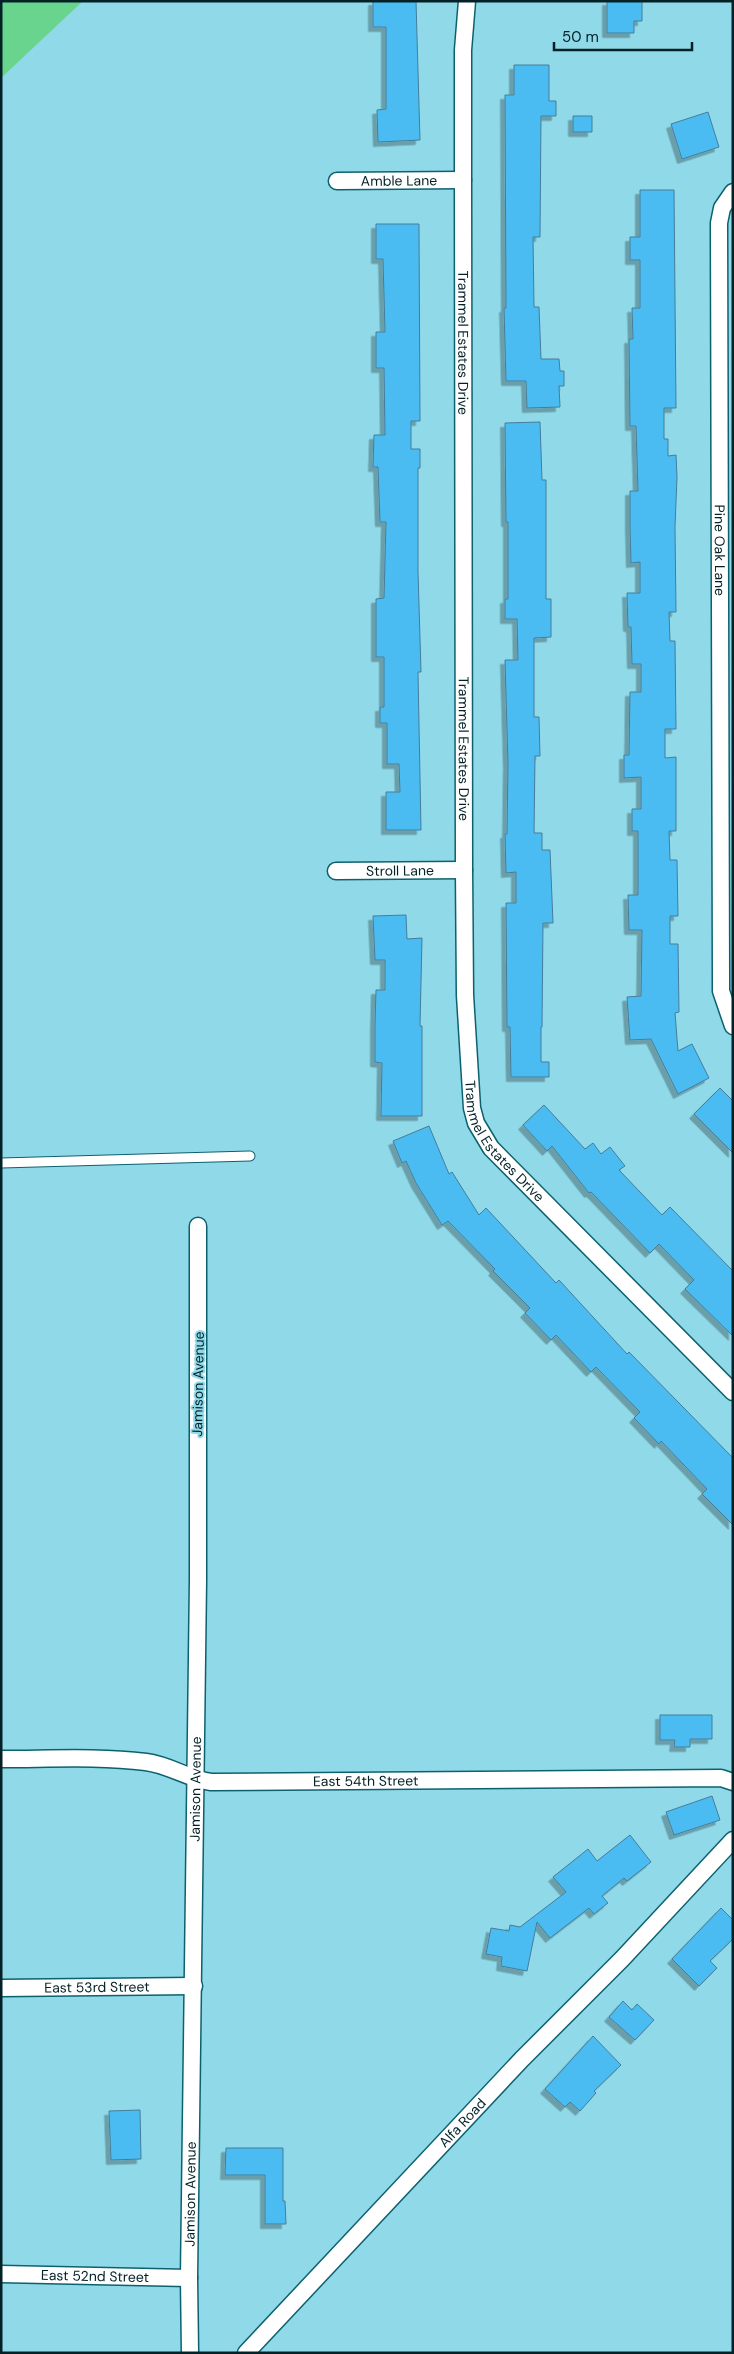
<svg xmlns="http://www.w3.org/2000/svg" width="734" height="2354" font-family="'DM Sans',sans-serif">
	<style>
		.green { fill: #69d48d }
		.building { fill: #4cbcf1; stroke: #447d9b; filter: url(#shadow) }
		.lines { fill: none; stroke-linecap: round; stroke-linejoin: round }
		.lane-casing { stroke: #0d616f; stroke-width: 11 }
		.street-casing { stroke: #0d616f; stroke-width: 19 }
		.lane { stroke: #fff; stroke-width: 9 }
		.street { stroke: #fff; stroke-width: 16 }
		.labels { text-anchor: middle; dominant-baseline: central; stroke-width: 4; stroke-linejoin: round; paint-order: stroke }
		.street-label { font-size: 14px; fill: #032228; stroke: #90d9e8 }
	</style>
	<defs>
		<filter id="shadow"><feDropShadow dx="-4.5" dy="4.5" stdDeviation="0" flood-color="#0004"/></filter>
	</defs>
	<rect width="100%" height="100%" fill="#90d9e8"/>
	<path class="green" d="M1 1H83L1 78Z"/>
	<path class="building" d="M373 1H416L420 140 378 142 377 110 386 109V27H373Z
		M607 1H642V21H634V33H607Z
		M514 65H549V101H556V116H541L540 237H533L534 307H539L541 359H559L560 371H564V386H559L560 407 527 408 526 381H506L504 308H506L505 95H514Z
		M708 112 719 147 682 159 671 124Z
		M573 116H592V132H573Z
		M640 190H674L676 408H664V439H668V456L676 455 677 477 675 527 676 612H669L670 641H675L676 729H665V758L676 757V831H669L670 860H677L678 916H670V944H678L679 1012 675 1013 678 1051 692 1044 709 1078 678 1094 651 1039 630 1040 627 997 641 996 642 930H629L628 895H638V831H632V809H641V777L624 778V755H629L630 692H641V664H632L631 627H628L627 593H640V562L631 563 630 527V491H638L636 426H630L629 339H633L632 308H640V260H630V237H640Z
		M376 224H419L420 421H411V449H420V468H418V571L421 672H418L421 830H386V792H400L399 764H387V723H380V707H384V657H376V599L384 598 386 522H380L378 467H373L374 435H385L384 368H376V332H385L383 259H376Z
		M540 422 542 480H546V599H551V637L534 638V717H539L540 756H535L534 833H542V850H550L553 923H543L542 1027H541V1062H549V1077H511L510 1027H507L506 903H516V872L506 873 505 834H507L508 764 505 660H518L517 619H505V599H508V522H506L505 423Z
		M406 915 407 939 422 938 420 1026H422V1116H381L382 1063 375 1062V1025L376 990H385V960H375L373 916Z
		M720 1088 733 1101V1153L694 1114Z
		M544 1105 585 1149 593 1143 601 1154 610 1147 625 1166 619 1170 662 1215 670 1207 733 1271V1336L685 1289 694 1280 659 1244 650 1253 591 1192 589 1193 552 1146 547 1151 523 1125Z
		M429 1126 449 1174 452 1172 479 1215 486 1208 556 1283 559 1280 627 1354 629 1352 733 1458V1525L702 1494 707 1489 661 1441 659 1444 634 1418 640 1412 596 1367 591 1372 556 1335 551 1340 525 1313 530 1308 493 1271 495 1269 448 1221 442 1225 416 1183 406 1161 402 1163 393 1141Z
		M660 1715H712V1739H690V1747H674L675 1740H660Z
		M712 1796 720 1820 674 1835 666 1812Z
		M630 1835 651 1862 627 1881 624 1878 602 1896 608 1903 594 1914 589 1908 550 1938 537 1922 527 1971 501 1966 502 1957 486 1954 491 1928 509 1931 510 1925 520 1927 566 1892 553 1877 588 1849 597 1861Z
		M721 1908 733 1920V1939L710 1961 717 1968 699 1986 672 1959Z
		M623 2001 632 2010 637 2004 654 2020 635 2040 609 2017Z
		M593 2036 621 2065 594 2091 596 2093 580 2111 570 2102 565 2107 545 2089Z
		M140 2110 141 2159 111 2160 109 2111Z
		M226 2148H283V2201H285L286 2224H265V2175H225Z"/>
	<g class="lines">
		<defs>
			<path id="lane" d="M1 1163 250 1156"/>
			<g id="street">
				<path id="s1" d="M467 1 463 50V180L464 870 465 995 472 1108 476 1123 491 1148 733 1392"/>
				<path id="s2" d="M337 181 463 180"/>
				<path id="s3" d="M733 192 722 208 719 223 721 975V991L733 1026"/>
				<path id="s4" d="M336 871 464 870"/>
				<path id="s5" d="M1 1759C49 1759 99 1756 146 1762 170 1765 188 1779 211 1782L721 1778 733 1782"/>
				<path id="s6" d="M1 1988 194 1986"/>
				<path id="s7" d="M1 2274 189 2278"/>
				<path id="s8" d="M190 2353 189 2278 198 1580V1226"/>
				<path id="s9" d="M246 2353 522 2059 622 1959 733 1840"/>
			</g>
		</defs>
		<use href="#lane" class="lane-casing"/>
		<use href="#street" class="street-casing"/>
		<use href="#lane" class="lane"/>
		<use href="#street" class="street"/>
	</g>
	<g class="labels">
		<g class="street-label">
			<text stroke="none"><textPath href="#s2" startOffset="62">Amble Lane</textPath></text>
			<text stroke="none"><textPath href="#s1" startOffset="342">Trammel Estates Drive</textPath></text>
			<text stroke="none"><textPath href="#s3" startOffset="362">Pine Oak Lane</textPath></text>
			<text stroke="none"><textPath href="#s1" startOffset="748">Trammel Estates Drive</textPath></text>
			<text stroke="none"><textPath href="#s4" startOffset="64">Stroll Lane</textPath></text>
			<text stroke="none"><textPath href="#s1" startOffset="1152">Trammel Estates Drive</textPath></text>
			<text transform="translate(198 1384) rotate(-89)">Jamison Avenue</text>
			<text stroke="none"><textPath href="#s5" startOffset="368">East 54th Street</textPath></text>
			<text stroke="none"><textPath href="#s8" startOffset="564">Jamison Avenue</textPath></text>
			<text stroke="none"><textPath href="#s6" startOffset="96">East 53rd Street</textPath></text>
			<text stroke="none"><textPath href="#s9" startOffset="316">Alfa Road</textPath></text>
			<text stroke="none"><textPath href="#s8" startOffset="159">Jamison Avenue</textPath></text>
			<text stroke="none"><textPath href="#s7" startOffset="94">East 52nd Street</textPath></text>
		</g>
	</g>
	<rect width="734" height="2354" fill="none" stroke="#032228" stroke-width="5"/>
	<path d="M554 42v8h138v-8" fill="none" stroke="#032228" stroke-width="2.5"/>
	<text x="562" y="42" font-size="15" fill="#032228" stroke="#90d9e8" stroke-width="4" paint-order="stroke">50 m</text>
</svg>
